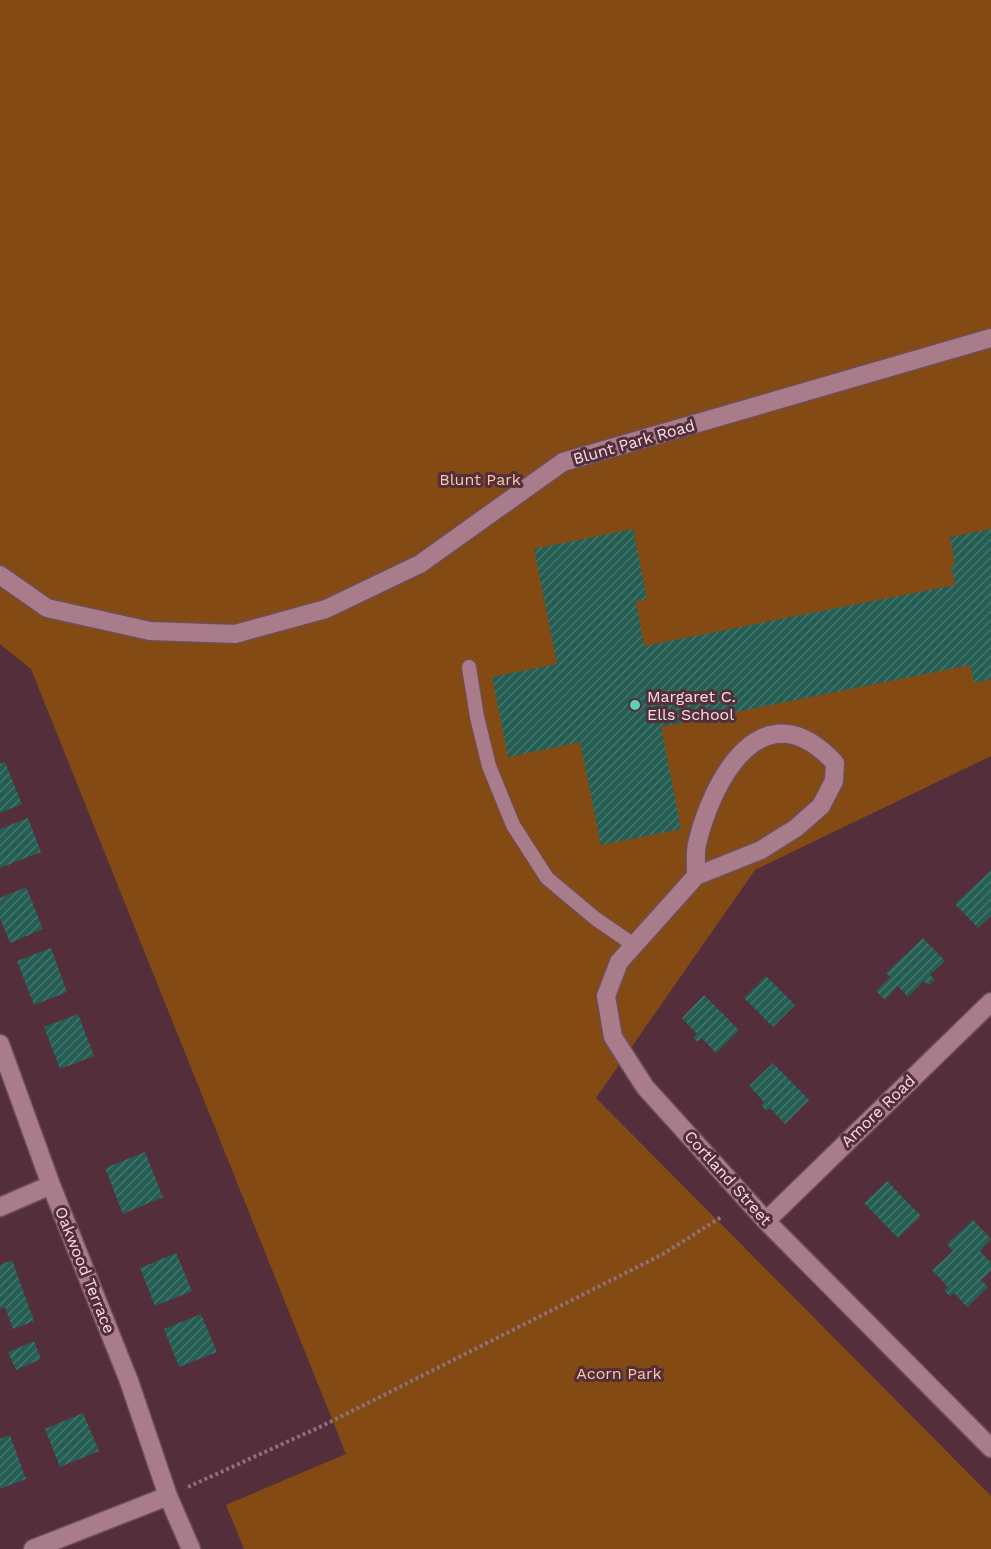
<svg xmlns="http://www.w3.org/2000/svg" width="991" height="1549" font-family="'Work Sans',sans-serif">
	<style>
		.park { fill: #844a14 }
		.building { fill: url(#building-hatch) }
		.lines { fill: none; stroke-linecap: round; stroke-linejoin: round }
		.service-casing { stroke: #6e4e59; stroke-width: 16 }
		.minor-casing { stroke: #6e4e59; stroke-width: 21 }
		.path { stroke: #906f7a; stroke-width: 4; stroke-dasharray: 3 3; stroke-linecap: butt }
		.service { stroke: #a87c8a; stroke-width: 14 }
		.minor { stroke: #a87c8a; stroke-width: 18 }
		.poi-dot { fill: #5eceb8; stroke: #542e3b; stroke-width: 2 }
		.labels { text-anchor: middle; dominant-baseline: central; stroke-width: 6; stroke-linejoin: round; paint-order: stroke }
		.street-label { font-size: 16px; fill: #f8dfe6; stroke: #542e3b }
		.park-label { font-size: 16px; fill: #fac9a4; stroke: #542e3b }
		.poi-label { font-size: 16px; fill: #f8dfe6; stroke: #542e3b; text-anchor: start }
	</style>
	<defs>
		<pattern id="building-hatch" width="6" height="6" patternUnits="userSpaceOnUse" patternTransform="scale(1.5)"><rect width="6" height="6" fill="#255e53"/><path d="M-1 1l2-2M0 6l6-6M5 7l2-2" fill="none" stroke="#45756c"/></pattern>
	</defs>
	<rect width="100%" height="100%" fill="#542e3b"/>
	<path class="park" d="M0 0H991V756L755 870 596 1098 991 1496V1549H244L226 1505 346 1454 31 669 0 644Z"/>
	<path class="building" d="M633 529 647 599 636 601 644 646 955 585 951 566 955 565 950 537 991 529V679L974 683 970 665 661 727 681 829 601 845 580 742 508 757 492 677 557 664 534 549Z
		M5 762 22 804 0 813V764Z
		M28 818 41 852 0 868V829Z
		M991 870V916L978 928 955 904Z
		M26 887 43 929 10 943 0 918V898Z
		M923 938 945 961 930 975 935 980 928 985 924 981 908 997 898 986 885 1000 876 991 890 977 886 973Z
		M51 948 67 992 34 1005 17 961Z
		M766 976 795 1005 773 1027 744 998Z
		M704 995 739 1030 716 1053 702 1038 698 1042 693 1038 697 1034 682 1018Z
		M78 1014 94 1056 60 1069 44 1027Z
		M773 1063 809 1100 785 1124 770 1108 766 1111 761 1105 764 1102 749 1086Z
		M145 1152 163 1197 123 1214 105 1168Z
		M887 1181 921 1216 898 1238 864 1203Z
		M973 1220 991 1239 980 1251 991 1263V1271L981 1280 988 1287 967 1307 954 1293 950 1296 944 1291 948 1287 932 1270 953 1251 947 1244Z
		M176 1253 192 1291 155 1306 140 1268Z
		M12 1260 34 1321 13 1329 5 1307 0 1309V1265Z
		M201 1314 217 1352 179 1367 164 1329Z
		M34 1341 41 1359 16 1370 8 1352Z
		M83 1413 99 1451 60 1467 45 1429Z
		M10 1435 26 1479 0 1489V1439Z"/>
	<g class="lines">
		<defs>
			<path id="service" d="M469 667 477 717 489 766 513 825 547 878 596 919 634 945"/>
			<path id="minor" d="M0 575 47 608 150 631 235 634 326 609 420 564 563 462 991 338
				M696 876C696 865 695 854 697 844 713 777 764 686 835 763L834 781 821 806 796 828 761 850 696 876 619 962 606 996 613 1037 645 1087 766 1221 991 1448
				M0 1044 51 1185 129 1381 168 1496 191 1549
				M0 1207 51 1185
				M766 1221 991 1002
				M33 1549 168 1496"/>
		</defs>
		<use href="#service" class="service-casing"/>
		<use href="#minor" class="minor-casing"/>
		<path class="path" d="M188 1487 322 1426 503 1335 663 1254 723 1216"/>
		<use href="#service" class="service"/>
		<use href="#minor" class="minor"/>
	</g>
	<circle class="poi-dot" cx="635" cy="705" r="6"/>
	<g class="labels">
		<g class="street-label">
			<text transform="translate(634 442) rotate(-16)">Blunt Park Road</text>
			<text transform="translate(878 1111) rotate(-44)">Amore Road</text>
			<text transform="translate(728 1178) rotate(48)">Cortland Street</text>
			<text transform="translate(85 1270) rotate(68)">Oakwood Terrace</text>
		</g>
		<g class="park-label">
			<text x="480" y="479">Blunt Park</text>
			<text x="619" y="1373">Acorn Park</text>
		</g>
		<g class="poi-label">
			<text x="647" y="696">Margaret C.<tspan x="647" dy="18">Ells School</tspan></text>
		</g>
	</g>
</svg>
